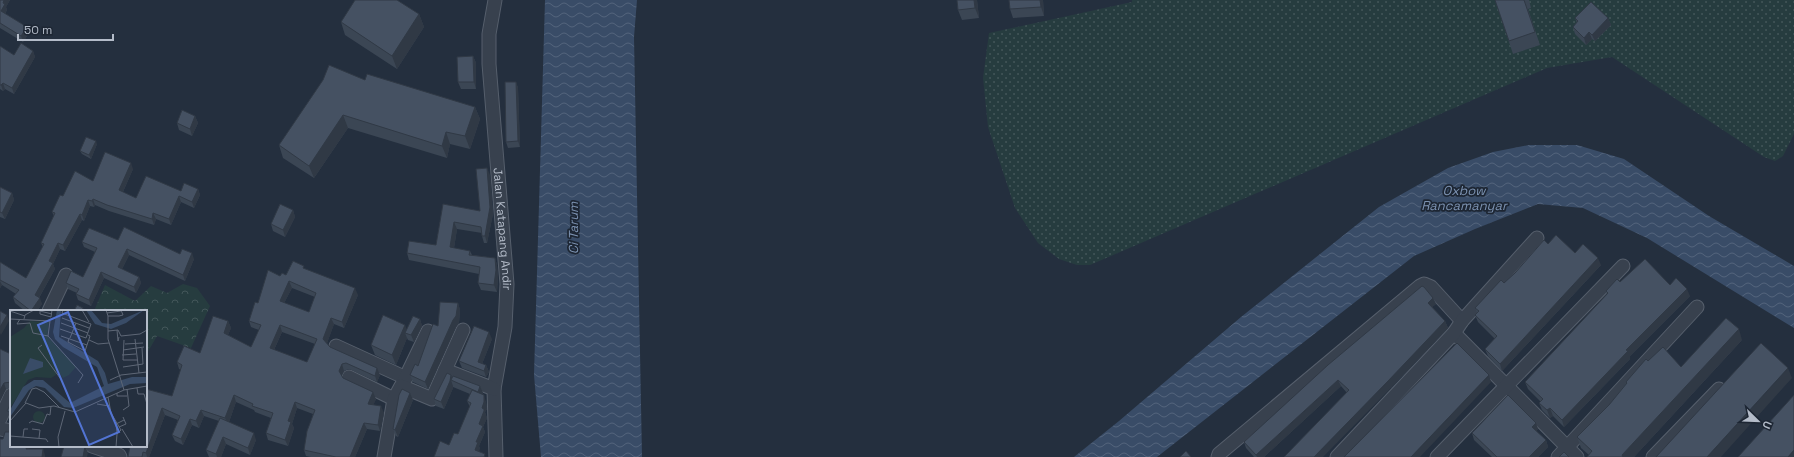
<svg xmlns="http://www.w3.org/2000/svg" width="1794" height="457" font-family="'Space Grotesk',sans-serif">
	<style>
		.grass { fill: url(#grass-dots) }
		.forest { fill: url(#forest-crowns) }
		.water { fill: url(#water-waves) }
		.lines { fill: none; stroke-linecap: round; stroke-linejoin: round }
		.minor-casing { stroke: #565f6c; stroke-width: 15 }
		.minor { stroke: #38414e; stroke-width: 13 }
		.wall { fill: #3b4654; fill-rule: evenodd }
		.shaded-wall { fill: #303945 }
		.building { fill: #455162; stroke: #303945; fill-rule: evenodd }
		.labels { text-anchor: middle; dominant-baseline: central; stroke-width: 3.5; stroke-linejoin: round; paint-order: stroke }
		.street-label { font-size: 12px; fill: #b4bcc9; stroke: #1d2633 }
		.water-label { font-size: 13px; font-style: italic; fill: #7c92b1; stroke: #1d2633 }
		.inset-road { fill: none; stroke: #5e6776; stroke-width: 1 }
		.view { fill: #5274d3; fill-opacity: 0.15; stroke: #5274d3; stroke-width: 2 }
		.inset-edge { fill: none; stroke: #b4bcc9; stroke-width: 2 }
	</style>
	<defs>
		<pattern id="grass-dots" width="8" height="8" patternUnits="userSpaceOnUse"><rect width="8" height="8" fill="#263c3f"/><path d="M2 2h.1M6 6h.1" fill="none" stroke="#435659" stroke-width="1.8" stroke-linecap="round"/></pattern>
		<pattern id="forest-crowns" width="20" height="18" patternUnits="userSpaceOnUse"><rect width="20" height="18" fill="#263c3f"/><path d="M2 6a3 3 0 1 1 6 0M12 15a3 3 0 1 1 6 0" fill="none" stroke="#435659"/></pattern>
		<pattern id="water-waves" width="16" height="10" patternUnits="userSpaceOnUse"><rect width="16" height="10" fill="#394c67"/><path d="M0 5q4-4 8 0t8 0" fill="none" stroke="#53647b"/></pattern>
	</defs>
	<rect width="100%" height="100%" fill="#242f3e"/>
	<path class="grass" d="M1132 0H1794V134L1783 156 1775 161 1764 157 1612 57 1547 68 1090 265H1077L1059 259 1038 243 1015 208 988 127 983 78 989 33 1132 2Z"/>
	<path class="forest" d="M183 284 197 288 210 306 191 348 157 336 146 355V311H94L105 285 135 301 151 286 167 293Z"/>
	<path class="water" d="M545 0H637L634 37 642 457H541L534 375Z
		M1529 145H1577L1624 159 1709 216 1794 266V328L1647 238 1583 208 1538 204 1475 229 1414 256 1157 457H1074L1119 421 1241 317 1379 207 1448 168 1493 152Z"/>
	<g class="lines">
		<defs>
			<g id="minor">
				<path id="s1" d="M495 0 489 34V64L507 284 505 327 494 389 496 457"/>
				<path d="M49 311 66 275"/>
				<path d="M1454 333 1577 457"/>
				<path d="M336 346 406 378"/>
				<path d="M445 370 494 389"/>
				<path d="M349 377 394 399"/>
				<path d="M402 385 428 331"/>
				<path d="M0 419 11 395"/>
				<path d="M0 429 11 431"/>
				<path d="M92 446 119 455 120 457"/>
				<path d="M384 457 394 399 401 386 432 399 463 330"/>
				<path d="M1218 457 1219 454 1420 286 1424 284 1431 287 1462 321"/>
				<path d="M1337 457 1454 333 1462 321 1537 238"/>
				<path d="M1437 457 1623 266"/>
				<path d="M1558 457 1697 307"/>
				<path d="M1653 457 1719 389"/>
			</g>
		</defs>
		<use href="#minor" class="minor-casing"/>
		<use href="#minor" class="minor"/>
	</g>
	<path class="wall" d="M0 0H10L6 7 7 10 5 14 27 27 29 33 23 42 0 28Z
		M957 0H977L979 18 962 20 958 10Z
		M1009 0H1043L1044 16 1013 18 1010 9Z
		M1495 0H1529L1531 8 1528 9 1540 45 1513 54Z
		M419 14 424 27 397 69 345 35 341 22Z
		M1575 18H1608L1611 25 1595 41 1592 39 1586 45 1575 34 1573 27 1577 23Z
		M0 46 14 55 33 51 35 57 14 94 5 89 3 91 0 89Z
		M473 56 476 63V89H461L458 82Z
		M365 80 475 107 480 119 470 149 450 144 447 158 348 128 314 178 283 158 279 145Z
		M516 82 518 88 520 147 508 148 506 142Z
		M195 116 198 123 192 136 179 130 177 123Z
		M97 144 91 159 82 154 80 151Z
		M133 169 123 192 136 198 181 191 198 189 200 195 194 208 181 202 171 225 156 219 154 225 109 211 95 205 94 207 90 206 84 221 82 220 65 251 60 249 53 264 55 269 39 298 42 304 37 311H25L15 303 13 297 16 294 2 285 0 288V262L26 278 43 247 41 243 54 216 52 212 63 196 93 181Z
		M490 175 493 214 487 243H484L482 236V233L457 229 454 248 470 251 472 255 495 258 497 265 498 277 497 292 481 290 478 283 479 274 409 260 407 253 436 245 443 204 480 211Z
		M0 187 12 193 14 200 5 219 0 217Z
		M293 210 295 217 285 237 273 231 271 224Z
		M118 240 180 254 194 259 185 281 129 255 122 269 139 277 141 283 136 293 104 278 91 306 78 300 76 294 77 293 68 289 66 283 83 277 95 252 84 247 82 242Z
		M1548 244 1575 253 1601 265 1502 371 1488 356 1485 349 1495 339 1478 322 1475 315 1477 313 1475 308Z
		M305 269 358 295 344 328 334 324 327 343 330 347 380 375 377 382 349 369 344 371 342 376 343 378 376 399 373 405 384 413 380 431 367 429 355 457H311L306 456 304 450 313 414 297 408 292 424 294 428 288 446 268 440 266 433 271 418 255 412 254 410 236 402 229 422 256 440 250 455 226 444 221 457H209L206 450 219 421 204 416 199 428 192 425 183 445 175 441 172 435 178 420 165 415 149 457H128L146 389 172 396 181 370 179 369 177 362 200 353 228 321 231 328 228 335 251 347 259 330 251 327 249 321 258 303 280 276 286 275ZM292 288 315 297 309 312 284 303ZM282 332 315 344 307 362 274 350Z
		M1620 282 1670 285 1690 296 1630 356V359L1564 427 1553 416 1550 418 1542 410 1539 403 1541 402 1528 389 1525 382 1607 294 1606 291Z
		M1433 298 1436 304 1432 307 1445 321 1448 328 1391 388 1347 393 1341 386 1264 457H1254L1246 448 1244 442Z
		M458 303 460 310 459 323 456 327 428 389 413 382 410 375 418 366Z
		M420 319 422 326 414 342 408 340 407 338 396 365 375 355 371 345 407 329Z
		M492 339 482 364 486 365 489 372 486 377 462 368 459 361Z
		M1742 340 1634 457H1587L1589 455 1581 448 1577 437 1609 405 1626 383V382L1648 361 1681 367Z
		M0 349 11 354V388L6 389 0 401Z
		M451 375 452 378 480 386 483 393 482 395 486 402 487 409 485 412 487 418 483 427 485 432 479 446 480 449 449 445 458 434 470 407 467 401 470 394 453 387V386V388L444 409 436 406 434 399Z
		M410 393 413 400 398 437 396 436 393 429Z
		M11 403V418L10 417 7 411Z
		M1538 429 1536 431 1546 440 1548 447 1538 457H1492L1474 440 1472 433Z"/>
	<path class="shaded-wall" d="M4 0H10L6 7 7 10 3 17 1 11 3 3Z
		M974 0H977L979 18 975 8Z
		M1040 0H1043L1044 16 1041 7Z
		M419 14 424 27 397 69 392 56Z
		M1608 18 1611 25 1595 41 1592 35Z
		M27 27 29 33 23 42 21 36Z
		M1589 32 1592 39 1586 45 1584 38Z
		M33 51 35 57 14 94 12 88Z
		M473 56 476 63V89L474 82Z
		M516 82 518 88 520 147 518 141Z
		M3 83 5 89 3 91 1 85Z
		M475 107 480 119 470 149 465 136Z
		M343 115 348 128 314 178 309 166Z
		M195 116 198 123 192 136 190 129Z
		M446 132 450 144 447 158 442 146Z
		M96 141 97 144 91 159 89 155Z
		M131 163 133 169 121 196 119 190Z
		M487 168 490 175 493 214 487 243 485 236Z
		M198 189 200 195 194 208 192 202Z
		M12 193 14 200 5 219 2 213Z
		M179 196 181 202 171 225 169 219Z
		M93 199 95 205 94 207 92 201Z
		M88 200 90 206 84 221 82 215Z
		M293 210 295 217 285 237 283 230Z
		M153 213 156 219 154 225 152 219Z
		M80 214 82 220 65 251 63 245Z
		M454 222 457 229 453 254 450 247Z
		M58 243 60 249 53 264 55 269 37 301 35 295 49 261Z
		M127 249 129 255 120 273 118 267Z
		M192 253 194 259 185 281 183 275Z
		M495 258 497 265 498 277 497 292 494 285Z
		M1598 258 1601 265 1502 371 1500 364Z
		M101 272 104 278 91 306 89 300Z
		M139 277 141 283 136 293 134 287Z
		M0 281 2 285 0 288Z
		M289 281 292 288 282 307 280 301Z
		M355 288 358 295 344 328 342 322Z
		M1687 289 1690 296 1630 356V359L1564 427 1562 420 1626 350Z
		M40 298 42 304 37 311H31Z
		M1433 298 1436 304 1430 309 1428 303Z
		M458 303 460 310 459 323 456 327 428 389 425 382 453 320Z
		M7 315 9 321 1 335 0 333V327Z
		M331 318 334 324 326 346 323 339Z
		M420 319 422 326 414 342 411 335Z
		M228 321 231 328 226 340 224 333Z
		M1445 321 1448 328 1391 388 1323 457H1314Z
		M280 325 282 332 272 354 270 348Z
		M405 325 409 334 405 333 407 338 396 365 392 355Z
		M1739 329 1742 340 1634 457H1622V455Z
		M489 332 492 339 480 369 478 362Z
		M342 364 344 371 341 377 339 371Z
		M486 365 489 372 486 377 484 371Z
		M377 368 380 375 377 382 375 376Z
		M1788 368 1792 378 1721 457H1707Z
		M451 375 453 381 451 380 453 386V388L444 409 441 402Z
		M1489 375 1491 382 1420 457H1411Z
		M1338 380 1341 386 1264 457H1257L1256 455Z
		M4 383 6 389 0 401V390Z
		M480 386 483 393 480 399 478 392Z
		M373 392 376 399 371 411 368 404Z
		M410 393 413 400 398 437 395 430Z
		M234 395 236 402 228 425 225 418Z
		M484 395 486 402 487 409 485 412 487 418 483 427 485 432 479 446 480 449 477 457 475 450Z
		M295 402 297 408 292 424 294 428 288 446 285 440 288 421Z
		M381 406 384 413 380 431 378 425Z
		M162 408 165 415 149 457H147L146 453Z
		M1550 408 1553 416 1550 418 1547 410Z
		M201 410 204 416 199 428 196 421Z
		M190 419 192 425 183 445 181 439Z
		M364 423 367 429 355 457H350Z
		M1536 423 1538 429 1534 434 1532 427Z
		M254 433 256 440 250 455 248 448Z
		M223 437 226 444 221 457H217L216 454Z
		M1546 440 1548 447 1538 457H1529Z
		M27 446H30L28 455 26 449Z
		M85 446 88 453 87 457H83Z
		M43 449 45 455V457H42Z
		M1794 450V457H1788Z"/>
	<path class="building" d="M0 0H4L3 3 5 4 1 11 27 27 21 36 0 23Z
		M355 0H397L419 14 392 56 341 22Z
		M957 0H974L975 8 958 10Z
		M1009 0H1040L1041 7 1010 9Z
		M1495 0H1524L1535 32 1509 41Z
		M1591 2 1608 18 1592 35 1589 32 1584 38 1573 27 1578 21 1575 18Z
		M21 43 33 51 12 88 3 83 1 85H0V46L14 55Z
		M473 56 474 82H458L457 57Z
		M329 65 365 80 367 74 475 107 465 136 446 132 442 146 343 115 309 166 279 145 323 80Z
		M505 82H516L518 141 506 142Z
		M182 110 195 116 190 129 177 123Z
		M86 137 96 141 89 155 80 151Z
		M105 152 131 163 119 190 136 198 146 176 181 191 184 183 198 189 192 202 179 196 169 219 153 213 152 219 107 205 93 199 92 201 88 200 82 215 80 214 63 245 58 243 49 261 53 263 35 295 40 298 31 311 13 297 19 290 0 280V262L26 278 44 244 41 243 55 213 52 212 60 195 63 196 75 171 93 181Z
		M487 168 490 207 485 236H482L481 227 454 222 450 247 470 251 469 255 495 258 496 270 494 285 478 283 480 267 407 253 409 241 436 245 443 204 480 211 476 169Z
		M0 187 12 193 2 213 0 212Z
		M280 204 293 210 283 230 271 224Z
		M124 227 180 254 182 249 192 253 183 275 127 249 118 267 139 277 134 287 101 272 89 300 76 294 79 289 66 283 71 271 83 277 97 248 82 242 89 228 118 240Z
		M1556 235 1575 253 1583 244 1598 258 1500 364 1485 349 1497 336 1475 315 1479 311 1475 308 1501 280 1504 283 1515 273 1544 240 1548 244Z
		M1645 259 1670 285 1676 278 1687 289 1626 350 1628 351 1562 420 1550 408 1547 410 1539 403 1543 399 1525 382 1608 293 1606 291 1617 279 1620 282Z
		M293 261 304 266 303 268 355 288 342 322 331 318 323 339 330 347 377 368 375 376 346 363 342 364 339 371 343 378 373 392 368 404 381 406 378 425 364 423 350 457H336L304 450 307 431 315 410 295 402 288 421 291 422 285 440 266 433 273 413 252 406 253 404 234 395 225 418 201 410 196 421 190 419 181 439 172 435 180 416 162 408 146 453 143 452 142 457H128L130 446H146V389L172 396 182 365 177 362 184 346 200 353 213 316 228 321 224 333 251 347 261 325 249 321 255 302 258 303 268 270 280 276 282 273 286 275ZM289 281 316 293 309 312 280 301ZM280 325 317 339 307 362 270 348Z
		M1422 286 1424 287 1433 298 1428 303 1445 321 1388 381 1314 457H1284L1349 390 1338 380 1256 455 1244 442 1328 365Z
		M440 302 458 303 456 316 453 320 425 382 410 375 415 364 418 366 433 324 438 326Z
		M77 305 83 308 82 311H74Z
		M0 311 7 315 0 327Z
		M383 315 405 325 392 355 371 345Z
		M413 316 420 319 411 335 405 333Z
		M1726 318 1739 329 1622 455 1623 457H1587L1592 451 1577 437 1609 405 1627 383 1626 382 1646 359 1648 361 1663 347 1681 367Z
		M474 326 489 332 478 362 486 365 484 371 459 361Z
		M1457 343 1489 375 1411 457H1344Z
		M1761 343 1788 368 1707 457H1656Z
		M0 349 11 354V375L10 376H11V382L4 383 0 390Z
		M447 373 451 375 450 381 441 402 434 399Z
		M453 376 480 386 478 392 451 380Z
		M402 389 410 393 395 430 393 429 399 395Z
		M472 390 484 395V402L482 408 484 409V411L479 424 483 426 476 442H478L475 450 485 454 484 457H434L440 441 449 445 454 433 458 434 471 403 467 401Z
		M1508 395 1536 423 1532 427 1546 440 1529 457H1497L1472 433Z
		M1794 395V450L1788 457H1738Z
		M11 403V413L7 411Z
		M220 418 254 433 248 448 223 437 216 454 206 450Z
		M5 432H11V446H27L26 449H43L42 457H0V439H3Z
		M64 446H85L83 457H61Z
		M1186 451 1191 457H1180Z
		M1564 452 1569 457H1559Z"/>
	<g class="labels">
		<g class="street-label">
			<text stroke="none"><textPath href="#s1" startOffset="230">Jalan Katapang Andir</textPath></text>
		</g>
		<g class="water-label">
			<text x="1464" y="190">Oxbow<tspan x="1464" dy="15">Rancamanyar</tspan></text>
			<text transform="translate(573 228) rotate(-90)">Ci Tarum</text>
		</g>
	</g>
	<g transform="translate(10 310)">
		<rect width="137" height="137" fill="#242f3e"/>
		<path d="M20 11 39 12 37 26 66 57 59 65 53 68 47 59 46 65 41 68 26 67 18 70 0 98V27L14 18ZM23 107a6 6 0 1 1 12 0a6 6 0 1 1-12 0Z" fill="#263c3f"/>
		<path d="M47 0H51L49 27 88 51 95 63 98 74 122 67H137V73L120 74 63 98 54 97 35 78 26 76 19 80 0 107V100L13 77 24 70H33L60 93 94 76 87 57 53 37 45 29 43 22ZM76 0H81L92 13 101 14 134 0 116 13 101 19 85 14ZM20 48 33 52V57L13 64Z" fill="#394c67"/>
		<path class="inset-road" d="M30 0V4L41 7 42 0M72 0 79 12M96 0 98 6V29L114 80M0 1 15 6M30 1 42 4M97 3 111 1M98 6H109L113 5 111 0M52 8 79 18M0 9 40 11 38 26 73 65 68 73M10 9 7 14 20 13 23 23 38 26M14 9 15 5 24 0M51 13 78 23M50 19 76 28 81 14 52 3 53 0M107 20 108 31 109 27M98 21 108 20 111 26 130 24 137 20M51 26 77 35M59 28 58 32 75 41 80 26 78 25M60 28 66 13M125 29 129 63M79 30 88 34 99 33M114 30 113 50H127M115 34 133 33M32 35 28 38 50 68M113 40 134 37M112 45 126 44M113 57 133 54 132 38M100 70 111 65 137 62M127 78 128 84H134L137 94M107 83V86H117M98 87 101 103 111 120 107 124 106 137M15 93 22 79 26 78 34 82 50 98M87 94 99 96M113 100 119 96 117 79M0 111 16 93 29 98 44 96 65 102 114 80 137 76M19 113 22 111 33 114 37 104 40 105 41 96M109 117 116 114 113 107M22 119 30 120 29 128M112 119 123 137M107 123 106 114 114 110M0 126 36 129 38 132M13 127 14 119H18M49 137 48 127 55 101"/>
		<path class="view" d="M58 2 109 122 79 135 28 15Z"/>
		<rect width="137" height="137" class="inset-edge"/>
	</g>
	<g transform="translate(1758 421) rotate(113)" stroke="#1d2633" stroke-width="3" paint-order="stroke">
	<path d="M0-3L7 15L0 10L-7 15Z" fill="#b4bcc9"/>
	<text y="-6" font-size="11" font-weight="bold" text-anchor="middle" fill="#b4bcc9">U</text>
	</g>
	<path d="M18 34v6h95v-6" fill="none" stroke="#b4bcc9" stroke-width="2"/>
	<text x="24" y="34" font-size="12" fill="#b4bcc9" stroke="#1d2633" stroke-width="3" paint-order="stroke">50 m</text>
</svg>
